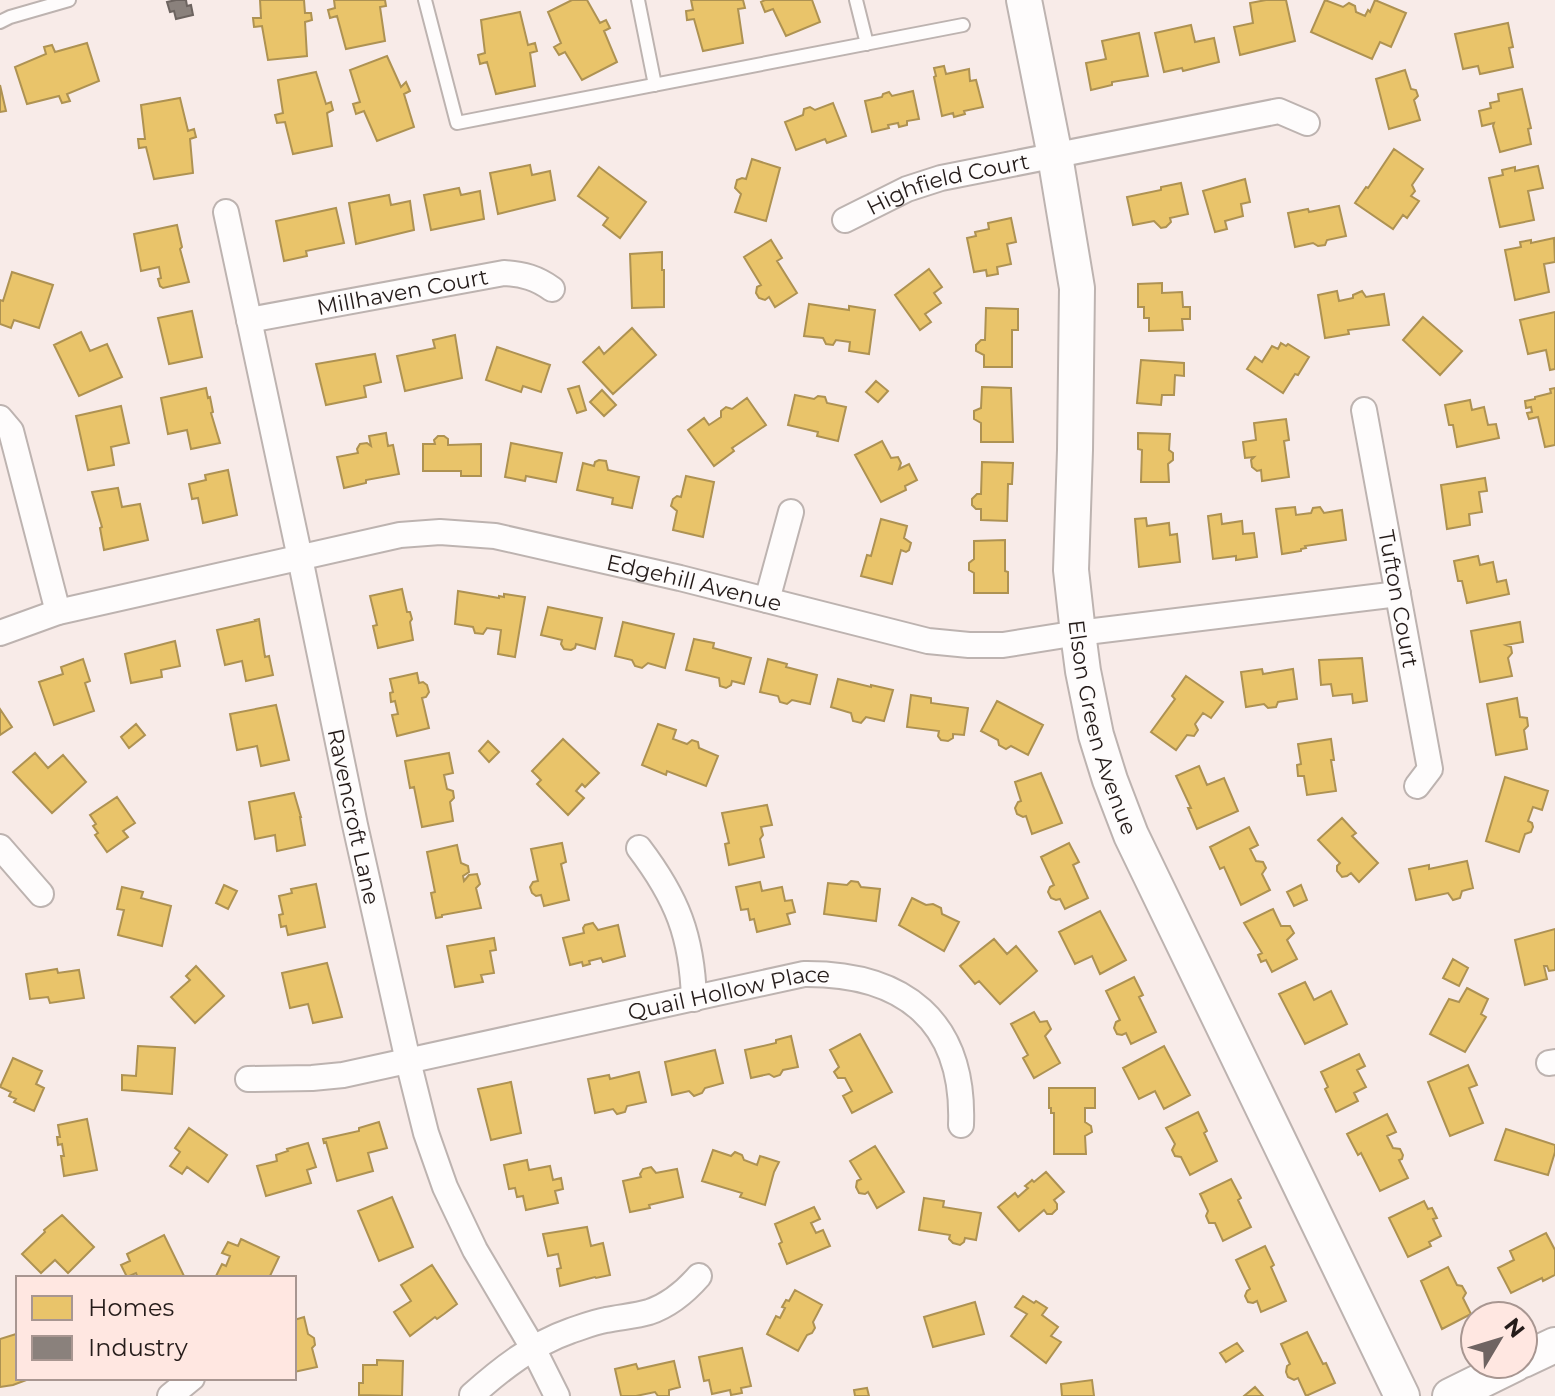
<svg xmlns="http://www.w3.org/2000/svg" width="1555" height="1396" font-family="Montserrat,sans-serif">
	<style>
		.homes { fill: #e9c46a; stroke: #ae9252; stroke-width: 2 }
		.industry { fill: #8a817c; stroke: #6c635f; stroke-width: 2 }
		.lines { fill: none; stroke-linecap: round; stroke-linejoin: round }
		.lane-casing { stroke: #bdb3b0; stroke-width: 16 }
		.street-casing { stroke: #bdb3b0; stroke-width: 28 }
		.secondary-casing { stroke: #bdb3b0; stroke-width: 38 }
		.lane { stroke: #fefcfc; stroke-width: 12 }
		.street { stroke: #fefcfc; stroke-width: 24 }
		.secondary { stroke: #fefcfc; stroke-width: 34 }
		.labels { text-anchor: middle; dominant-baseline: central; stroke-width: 8; stroke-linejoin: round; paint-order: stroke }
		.street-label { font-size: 22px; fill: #251c1a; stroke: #ffe7e1 }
	</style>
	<rect width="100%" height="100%" fill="#f8ebe8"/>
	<path class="homes" d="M260 0H304L305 13H311L312 20 305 22 307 56 268 60 262 26 254 27 253 18H261Z
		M334 0H385L386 6 380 7 385 41 346 49 337 16 330 18 328 10 335 8Z
		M572 0H587L600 23 606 20 610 28 604 31 617 62 582 80 565 52 559 55 554 47 561 43 548 12Z
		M691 0H743L745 8 738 9 743 43 703 51 694 19 687 20 686 11 693 10Z
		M765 0H812L820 22 786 36 773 9 765 12 761 2Z
		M1266 0H1286L1295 41 1240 55 1234 27 1253 23 1250 3Z
		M1325 0 1343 7 1349 3 1355 6 1356 12 1365 16 1368 10 1370 12 1375 0 1406 13 1391 47 1380 42 1372 59 1311 32Z
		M520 12 528 45 535 43 537 51 530 53 535 86 496 94 487 62 480 64 478 55 485 53 481 20Z
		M1508 23 1513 47 1509 48 1513 67 1480 74 1478 66 1463 69 1455 34Z
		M1191 25 1195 42 1214 38 1219 62 1183 71 1182 68 1164 72 1155 33Z
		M1139 33 1148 76 1112 82V85L1091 90 1086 63 1106 59 1102 41Z
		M87 43 99 81 67 94 70 101 62 103 59 96 27 104 15 67 46 54 44 47 52 45 55 52Z
		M387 56 401 87 406 82 410 91 404 94 414 127 377 141 364 111 356 114 353 104 360 102 350 70Z
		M944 66 946 74 969 69 970 81 976 80 983 107 964 111 965 114 954 117 953 113 942 116 934 77 936 76 934 68Z
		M1405 70 1411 89 1416 90 1418 96 1414 100 1420 120 1389 129 1376 79Z
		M316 72 326 104 331 102 333 110 327 113 332 146 293 154 285 122 277 123 275 115 283 113 278 80Z
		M0 85 6 111 0 112Z
		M1522 89 1531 128 1528 129 1531 144 1500 152 1493 126 1494 123 1482 126 1479 111 1491 108 1490 103 1499 101 1498 94Z
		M913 91 919 119 907 121V125L899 127 898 123 888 125 889 128 872 132 865 101 882 97 883 94 889 92 892 96Z
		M180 98 188 131 194 129 196 137 190 139 193 173 154 179 146 147 139 148 138 139H145L141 105Z
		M833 103 846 136 827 143 825 139 796 150 785 122 803 115 804 109 810 107 815 110Z
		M1394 149 1423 169 1412 185 1415 191 1411 196 1419 201 1407 218 1403 215 1393 229 1355 203 1366 187 1368 188Z
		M752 159 780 168 766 221 735 212 741 194 735 188 737 180 742 178 746 179Z
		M530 165 532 175 550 171 555 200 498 214 490 173Z
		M1538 166 1543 188 1528 191 1534 220 1500 227 1489 178 1503 175 1502 170 1515 167V171Z
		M599 167 646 202 620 238 603 225 608 218 578 196Z
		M1245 179 1250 202 1241 204 1243 216 1225 221 1227 229 1215 232 1203 191Z
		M1181 183 1188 214 1170 218 1171 222 1166 227 1161 228 1154 221 1133 225 1127 197 1161 190V187Z
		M459 188 461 195 480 191 484 219 431 230 424 195Z
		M389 195 391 205 410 201 414 230 356 244 349 203Z
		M1339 206 1346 236 1327 240 1325 245 1318 246 1313 243 1295 247 1288 213 1308 209 1309 212Z
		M336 208 344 243 306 251 307 256 284 261 276 221Z
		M1011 218 1016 242 1007 244 1011 264 997 267 998 274 987 276 986 270 974 272 967 238 976 236 975 232 989 229 988 223Z
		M177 225 182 247 180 249 189 282 163 288 160 286 158 279 161 278 159 267 141 271 134 234Z
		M1554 238 1555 262 1544 264 1549 292 1515 300 1505 250 1521 247 1520 242 1531 240V243Z
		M771 240 782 258 777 261 797 293 775 307 769 297 765 300 759 298 756 293 757 287 761 285 744 257Z
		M662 252V270H664V307L632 308 630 254Z
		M929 269 942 287 934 293 941 303 925 314 931 322 920 330 895 295Z
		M12 272 53 285 39 328 14 320 11 328 0 324V300L3 301Z
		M1162 283V293L1182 292 1183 307H1190V319H1182L1183 330 1149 331V318H1144V307H1138V284Z
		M1337 291 1339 301 1353 298V295L1362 291 1366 297 1384 294 1389 325 1348 330 1349 334 1325 338 1318 295Z
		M809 304 849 310V306L875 310 869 354 849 351 850 342 836 340 833 345 826 344 823 338 804 336Z
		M986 308 1018 309V330H1012V367H984V355L976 351V345L981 340H985Z
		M192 311 202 357 169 364 158 318Z
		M1555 312V369L1550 370 1546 350 1528 354 1520 320Z
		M1423 317 1462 351 1440 375 1403 340Z
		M632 328 656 355 613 394 583 362 599 347 604 354Z
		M81 332 90 351 107 344 122 377 79 396 54 345Z
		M455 335 462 378 405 391 397 356 435 348 433 340Z
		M1281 343 1286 346 1288 344 1309 357 1298 375 1295 374 1283 393 1247 369 1255 357 1262 362 1272 346 1278 349Z
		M497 347 550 365 541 392 523 386 521 392 486 380Z
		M375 354 381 382 364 386 366 397 326 405 316 364Z
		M1141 360 1184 363V376L1175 375 1174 395H1162L1161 405 1137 403Z
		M876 381 888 391 878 402 866 392Z
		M579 386 586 410 577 413 568 389Z
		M982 387 1011 388 1013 442H981V423L974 419V411L981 408Z
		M206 388 208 398 210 397 213 412 211 413 220 443 191 449 187 430 168 434 161 398Z
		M1555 388V445L1545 447 1538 417 1529 419 1527 413 1532 412 1531 407 1526 408 1525 401 1535 399V397L1551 393 1550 389Z
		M602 390 616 405 604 416 590 402Z
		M795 395 814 399 818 396 825 397 827 403 846 407 838 441 817 436 818 432 788 425Z
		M747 398 766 425 732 448 734 451 714 466 688 430 704 418 709 425 721 417V411L726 407 732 409Z
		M1470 400 1472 410 1484 407 1488 425 1496 424 1499 438 1457 447 1453 425H1449L1445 405Z
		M121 406 129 443 111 447 114 465 88 470 76 416Z
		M1286 419 1289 440 1284 441 1289 477 1262 481 1261 470 1257 471 1252 467 1251 460 1254 457 1245 458 1243 442 1256 440 1254 423Z
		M386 433 388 446 393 445 399 474 366 480V483L344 488 337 457 358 453 357 449 360 444 367 443 371 446 369 436Z
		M1138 433 1170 434 1169 450 1173 453V460L1168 464 1169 482H1141L1142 450 1138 449Z
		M438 436H444L448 439V445L481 444V476H461V471H423V444H435L434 440Z
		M882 441 891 458 898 457 901 463 899 469 909 464 917 480 905 486 906 490 881 502 855 455Z
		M511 443 562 453 556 482 526 476 525 481 505 477Z
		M599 460 606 461 608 470 639 477 632 508 612 504 613 498 577 490 583 463 594 466 595 462Z
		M982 462 1013 463 1012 484H1008L1007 521 981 520V509H976L972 505V499L977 494H981Z
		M228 470 237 515 203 523 198 498 192 499 189 484 206 480 205 475Z
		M686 476 714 482 703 537 673 530 677 511 671 506 673 499 677 496 681 497Z
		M1485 478 1487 491 1479 492 1482 512 1469 514 1470 525 1447 529 1441 485Z
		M118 488 122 507 140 504 148 540 104 550 100 528 102 527 92 492Z
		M1295 507 1296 515 1311 513 1313 508 1320 507 1324 513 1342 510 1346 540 1305 546 1306 548 1301 549V551L1282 554 1276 509Z
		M1221 514 1222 524 1242 521 1243 534 1254 533 1257 557 1236 560V556L1213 559 1208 516Z
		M1146 518 1147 526 1169 523 1170 535 1177 534 1180 562 1139 567 1135 519Z
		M881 519 907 526 904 538 911 543 909 550 906 552 901 550 892 584 861 576 867 555 871 556Z
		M1005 540V571L1008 572V593H974V573L969 570V563L974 559V541Z
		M1478 556 1480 565 1493 562 1497 582 1506 580 1509 594 1467 603 1462 581H1458L1454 561Z
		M402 589 407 612H410L412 619 410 622 413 640 378 648 373 626 377 625 370 596Z
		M458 591 499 598V596L504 597V594L525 597 515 657 498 654 501 630 487 628 483 634 475 633 473 627 455 624Z
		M548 607 602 618 595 649 576 644 575 648 571 650 564 649 561 644 562 640 541 635Z
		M259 619 265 657 269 656 273 675 246 681 242 661 225 665 217 630 256 621 255 620Z
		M623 622 674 634 665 668 648 663 642 668 635 666 632 660 615 656Z
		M1520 622 1523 642 1506 645 1511 647 1512 653 1508 658 1512 676 1480 682 1471 631Z
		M694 639 714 643 713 648 751 658 744 684 732 681 731 685 726 688 720 686 719 678 686 670Z
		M175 641 180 666 161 670 162 677 131 683 125 654Z
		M1362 658 1367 701 1353 703 1352 694 1333 696 1331 684 1321 685 1319 660Z
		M83 659 90 681 85 683 94 711 54 725 39 682 63 674 61 667Z
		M768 659 787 664 786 667 817 675 810 704 792 700 787 704 780 702 778 696 760 692Z
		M1262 669 1263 674 1293 669 1297 699 1278 702 1276 707 1268 708 1264 704 1246 707 1241 672Z
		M417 673 419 683 423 682 427 685 429 692 426 697 422 698 429 728 397 736 392 715 398 714 395 701 391 702 390 693 393 692 390 679Z
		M1186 676 1223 702 1211 718 1203 713 1195 724 1198 730 1194 736 1187 735 1176 750 1151 732 1175 699 1172 696Z
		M838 679 871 687V685L893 690 884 721 866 717 861 723 853 721 851 713 831 707Z
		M911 695 931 698V703L968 708 964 735 953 734V738L948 741 941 740 938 736 939 731 907 727Z
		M1517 698 1520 717 1527 718 1528 726 1524 730 1527 749 1496 755 1487 704Z
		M997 701 1043 725 1028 755 1011 746 1006 749 999 745 998 740 981 731Z
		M276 705 289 760 261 766 257 746 237 750 230 714Z
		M0 709 12 727 0 735Z
		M136 724 145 735 129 748 121 737Z
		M658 724 676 730 673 739 687 744 692 740 698 742 699 748 718 756 706 786 667 771 666 775 642 765Z
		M563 739 599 773 585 787 582 784 576 791 584 798 568 815 537 784 541 780 532 771Z
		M1331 739 1334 760H1331L1336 791 1307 795 1304 776H1298L1297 765 1301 764 1298 744Z
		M488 741 499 752 489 762 479 751Z
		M35 753 48 768 63 755 86 782 52 813 13 772Z
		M449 753 453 773 444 775 447 789 453 791 454 798 450 802 453 821 422 827 414 787 410 788 405 761Z
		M1199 766 1207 785 1224 778 1238 811 1197 829 1188 808H1191L1176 776Z
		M1041 773 1062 823 1032 834 1026 816 1023 817 1017 814 1015 808 1018 802 1021 801 1015 782Z
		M1505 777 1548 791 1542 810 1533 807 1528 821 1532 823 1533 827 1531 832 1525 834 1519 852 1486 841Z
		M294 793 301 817H300L305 845 277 851 275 835 255 839 249 802Z
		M117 797 135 823 123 831 128 837 107 852 95 835 98 833 93 826 96 824 90 815Z
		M767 805 772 825 761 827 763 835 760 839 764 857 729 865 725 844 729 843 722 813Z
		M1342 818 1356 833 1352 836 1378 863 1359 882 1351 873 1347 876 1342 877 1337 871V866L1340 863 1318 840Z
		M1249 827 1258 845 1250 849 1256 861 1263 862 1266 868 1262 874 1270 890 1241 905 1224 867 1220 869 1210 847Z
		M562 843 566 862 561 864 569 900 544 906 541 895 536 896 532 893 530 887 533 882 538 881 531 849Z
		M1069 843 1079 862 1073 865 1088 898 1065 909 1060 899 1056 900 1051 898 1048 892 1050 887 1054 885 1041 857Z
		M457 845 461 863 468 866 469 872 463 876 464 881 469 875 477 874 480 884 476 888 481 908 442 915V917L436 918 431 893 435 892 427 852Z
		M1467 861 1473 888 1462 891 1460 898 1453 900 1448 893 1416 900 1409 869 1429 865V869Z
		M851 881 858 882 861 887 880 889 876 921 824 914 828 883 847 885Z
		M760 882 762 891 782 887 785 901 792 900 795 912 787 914 790 924 757 932 754 919 750 920 748 909 741 910 736 887Z
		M316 884 325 927 288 935 286 926 281 927 279 915 283 914 279 896 292 893 291 889Z
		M224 885 237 891 228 909 216 903Z
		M1301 885 1307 900 1294 906 1287 892Z
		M122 887 143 892 141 898 171 906 162 946 118 935 124 910 117 909Z
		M912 898 926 905 933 904 941 908 942 914 959 922 944 951 899 925Z
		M1273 909 1281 926H1290L1294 933 1287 940 1297 959 1272 972 1266 960 1261 962 1258 955 1262 953 1244 923Z
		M1100 911 1126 960 1100 974 1092 956 1075 964 1059 932Z
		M593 923 598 930 618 925 625 956 603 962 601 958 589 961 590 964 583 966 582 962 570 965 563 938 584 933 583 928 585 925Z
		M1555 929V970L1549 971 1547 966H1544L1547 979 1525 985 1515 940Z
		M494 938 496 950 490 951 494 973 481 975 483 982 455 987 447 946Z
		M994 939 1007 954 1016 946 1037 971 1000 1004 979 981 975 984 960 966Z
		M1453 959 1468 968 1459 986 1443 978Z
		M327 963 342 1017 313 1023 308 1004 290 1008 282 973Z
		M196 966 224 996 195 1023 171 997 190 980 186 976Z
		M57 969 58 973 79 970 84 998 50 1003 48 997 30 999 26 974Z
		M1134 977 1143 995 1139 997 1156 1032 1131 1044 1126 1033 1122 1035 1117 1034 1114 1028 1116 1022 1120 1020 1106 991Z
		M1305 982 1314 1000 1331 991 1347 1024 1305 1044 1279 994Z
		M1467 988 1488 999 1481 1014 1486 1017 1465 1052 1430 1034 1449 999 1459 1002Z
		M1034 1012 1040 1022 1047 1021 1051 1029 1045 1036 1060 1063 1034 1078 1023 1058 1028 1055 1011 1024Z
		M860 1034 892 1092 852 1113 843 1096 852 1091 845 1078H838L834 1072 839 1067 830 1050Z
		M791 1036 798 1067 783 1070 780 1075 774 1077 769 1074 751 1078 745 1050 776 1043V1040Z
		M138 1046 175 1048 172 1094 122 1090V1075L136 1076Z
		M1164 1046 1190 1095 1164 1109 1155 1091 1139 1099 1123 1068Z
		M715 1050 723 1083 705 1088 702 1093 694 1096 689 1091 672 1095 665 1062Z
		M1359 1054 1365 1066 1357 1070 1366 1087 1354 1093 1358 1101 1336 1112 1325 1089 1328 1087 1321 1072Z
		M13 1058 42 1071 36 1084 44 1088 34 1111 14 1102 16 1099 9 1096 11 1092 0 1087Z
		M1468 1065 1477 1085 1469 1088 1483 1123 1450 1136 1428 1082Z
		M639 1072 646 1102 627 1106 625 1112 617 1114 613 1109 595 1113 588 1079 609 1075 610 1079Z
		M511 1082 521 1133 491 1140 478 1089Z
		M1049 1088H1095V1108H1085V1122L1091 1126 1092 1132 1085 1136 1086 1154H1054V1113H1051V1108H1049Z
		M1198 1112 1207 1131 1204 1133 1217 1161 1190 1175 1181 1157 1175 1156 1172 1150 1175 1144 1166 1128Z
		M1387 1114 1396 1132 1387 1136 1393 1148 1400 1149 1403 1155 1402 1159 1399 1160 1408 1178 1380 1191 1361 1153 1358 1155 1347 1134Z
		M87 1119 97 1170 64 1176 61 1156H64L62 1144 58 1145 57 1137H60L58 1125Z
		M379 1122 387 1148 368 1153 373 1171 337 1181 326 1142 324 1143 323 1139 359 1131V1128Z
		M189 1128 227 1155 208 1182 187 1167 182 1174 170 1166 180 1152 175 1148Z
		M1506 1129 1555 1145V1152L1548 1175 1495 1160Z
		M308 1143 316 1167 307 1170 311 1183 266 1196 257 1166 277 1161 276 1155 288 1151 287 1149Z
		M875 1146 904 1192 877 1208 868 1192 865 1194 859 1193 856 1187 857 1181 861 1179 850 1161Z
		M713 1150 731 1156 735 1152 742 1155 744 1160 757 1165 760 1156 779 1162 774 1172 765 1205 740 1197 742 1193 702 1181Z
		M527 1160 529 1170 550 1166 553 1180 561 1178 563 1189 555 1191 558 1203 526 1210 523 1196 517 1197 515 1188 509 1189 504 1165Z
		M651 1167 656 1173 677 1169 683 1197 649 1205 650 1208 630 1212 623 1181 641 1177 640 1174 643 1169Z
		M1046 1172 1064 1192 1054 1200 1057 1204V1209L1052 1214H1047L1044 1210 1019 1231 998 1207 1015 1193 1018 1197 1028 1188 1025 1186 1031 1181 1032 1180 1034 1182Z
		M1231 1179 1241 1198 1238 1200 1251 1227 1223 1241 1215 1223H1209L1206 1216 1208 1211 1200 1194Z
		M392 1197 413 1247 379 1261 358 1211Z
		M924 1198 944 1201 943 1207 981 1213 976 1240 965 1238 964 1242 960 1245 953 1243 949 1239 950 1235 919 1230Z
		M1424 1201 1428 1209 1432 1208 1437 1218 1433 1219 1441 1236 1429 1242 1431 1246 1408 1257 1389 1218Z
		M814 1207 820 1219 811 1223 816 1233 823 1230 830 1246 787 1264 779 1244 782 1242 775 1224Z
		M62 1215 94 1247 68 1273 55 1260 41 1273 22 1254 45 1232 44 1230Z
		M587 1227 591 1246 603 1243 610 1275 596 1278 595 1277 560 1286 557 1269 561 1268 558 1254 548 1256 543 1234Z
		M1546 1233 1555 1250V1275L1543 1281 1542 1278 1511 1293 1498 1268 1514 1260 1510 1251Z
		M164 1235 184 1276 180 1278H138L136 1273 127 1277 121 1265 130 1261 127 1254Z
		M241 1239 279 1257 269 1278H215L222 1264 226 1266 230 1256 222 1253 228 1242 238 1246Z
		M1265 1246 1274 1265 1271 1267 1286 1301 1261 1312 1257 1301 1253 1303 1248 1302 1245 1296 1247 1291 1250 1289 1236 1260Z
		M432 1265 457 1304 444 1314 437 1319 435 1317 410 1336 394 1312 411 1301 401 1285Z
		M1448 1267 1457 1285 1462 1286 1466 1293 1463 1298 1471 1314 1442 1329 1421 1281Z
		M795 1290 822 1305 813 1322 815 1328 812 1333 807 1335 798 1351 767 1334 776 1316 780 1318 785 1308 782 1307 786 1300 789 1301Z
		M1023 1296 1034 1303 1036 1301 1047 1308 1042 1315 1058 1327 1051 1336 1061 1342 1046 1363 1011 1336 1027 1314 1015 1307Z
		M975 1302 984 1334 933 1347 924 1317Z
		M304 1317 308 1334 314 1338 315 1345 312 1348 317 1367 294 1372V1320Z
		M1307 1332 1323 1364 1326 1363 1335 1383 1306 1396 1298 1378 1294 1380 1288 1377 1286 1372 1287 1366 1290 1364 1281 1344Z
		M16 1334 18 1341V1378L29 1379 13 1385 0 1387V1339Z
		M1237 1343 1243 1351 1226 1362 1220 1353Z
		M742 1348 751 1386 741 1388 742 1393 731 1395 730 1390 712 1394 709 1380 704 1381 699 1357Z
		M377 1360 403 1361 402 1396 359 1395V1383H363V1365H377Z
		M674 1361 680 1387 669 1390V1396H658L655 1392 636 1396H621L615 1369 636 1364 638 1369Z
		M1092 1380 1094 1396H1062L1061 1384Z
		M1255 1387 1263 1396H1244Z
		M867 1388 869 1396H855L854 1390Z"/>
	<path class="industry" d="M176 0H186L187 6 191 5 193 15 176 19 174 11 170 12 167 2Z"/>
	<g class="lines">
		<defs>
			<path id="lane" d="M425 0 457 123 963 25
				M638 0 655 85
				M856 0 867 44
				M0 22 10 17 69 0"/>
			<g id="street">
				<path id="s1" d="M226 212 300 558 355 825 408 1061 426 1133 445 1187 475 1250 533 1348 557 1396"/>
				<path id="s2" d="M845 220 907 189 941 178 1279 111 1307 123"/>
				<path id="s3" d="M249 320 504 273C523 274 537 278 552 289"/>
				<path id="s4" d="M1364 410 1430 769 1417 786"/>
				<path d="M0 418 11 431 58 612"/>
				<path d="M767 600 791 512"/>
				<path id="s5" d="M0 633 58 612 400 535 440 532 495 536 680 578 928 641 969 645H1003L1078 633 1398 594"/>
				<path d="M0 847 41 894"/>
				<path d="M639 848C677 898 692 936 694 999"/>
				<path d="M1549 1063 1555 1062"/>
				<path id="s6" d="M248 1079 312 1078 343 1075 804 974C904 973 965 1021 961 1125"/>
				<path d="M472 1395C501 1369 533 1344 570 1331 582 1327 594 1322 606 1320 620 1317 636 1316 649 1312 670 1305 685 1292 699 1276"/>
				<path d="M170 1396 192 1378"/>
			</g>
			<g id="secondary">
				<path id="s7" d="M1024 0 1055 156 1077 288 1075 450 1071 570 1078 633 1083 671 1096 735 1110 780 1131 835 1402 1396"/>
				<path d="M1523 1360 1555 1345"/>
				<path d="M1450 1396 1515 1364"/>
			</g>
		</defs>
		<use href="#lane" class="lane-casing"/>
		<use href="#street" class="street-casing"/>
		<use href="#secondary" class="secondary-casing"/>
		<use href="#lane" class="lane"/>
		<use href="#street" class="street"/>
		<use href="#secondary" class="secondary"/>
	</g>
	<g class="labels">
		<g class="street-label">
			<text stroke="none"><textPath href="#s2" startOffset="110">Highfield Court</textPath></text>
			<text stroke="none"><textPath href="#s3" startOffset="156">Millhaven Court</textPath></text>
			<text stroke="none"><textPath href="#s5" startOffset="712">Edgehill Avenue</textPath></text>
			<text stroke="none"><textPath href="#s4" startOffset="192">Tufton Court</textPath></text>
			<text stroke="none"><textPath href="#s7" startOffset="736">Elson Green Avenue</textPath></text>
			<text stroke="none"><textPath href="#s1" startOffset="618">Ravencroft Lane</textPath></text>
			<text stroke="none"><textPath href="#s6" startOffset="490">Quail Hollow Place</textPath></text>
		</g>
	</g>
	<rect x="16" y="1276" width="280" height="104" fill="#ffe7e1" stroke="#a89691" stroke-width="2"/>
	<rect x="32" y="1296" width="40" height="24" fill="#e9c46a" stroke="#a89691" stroke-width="2"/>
	<text x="88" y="1316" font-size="24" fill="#251c1a">Homes</text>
	<rect x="32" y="1336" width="40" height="24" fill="#8a817c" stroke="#a89691" stroke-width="2"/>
	<text x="88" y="1356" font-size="24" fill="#251c1a">Industry</text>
	<g transform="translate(1499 1340) rotate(52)"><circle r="38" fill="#ffe7e1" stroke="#a89691" stroke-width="2"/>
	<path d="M0-6L14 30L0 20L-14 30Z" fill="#6f6462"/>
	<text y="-12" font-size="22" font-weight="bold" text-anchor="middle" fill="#251c1a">N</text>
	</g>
</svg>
